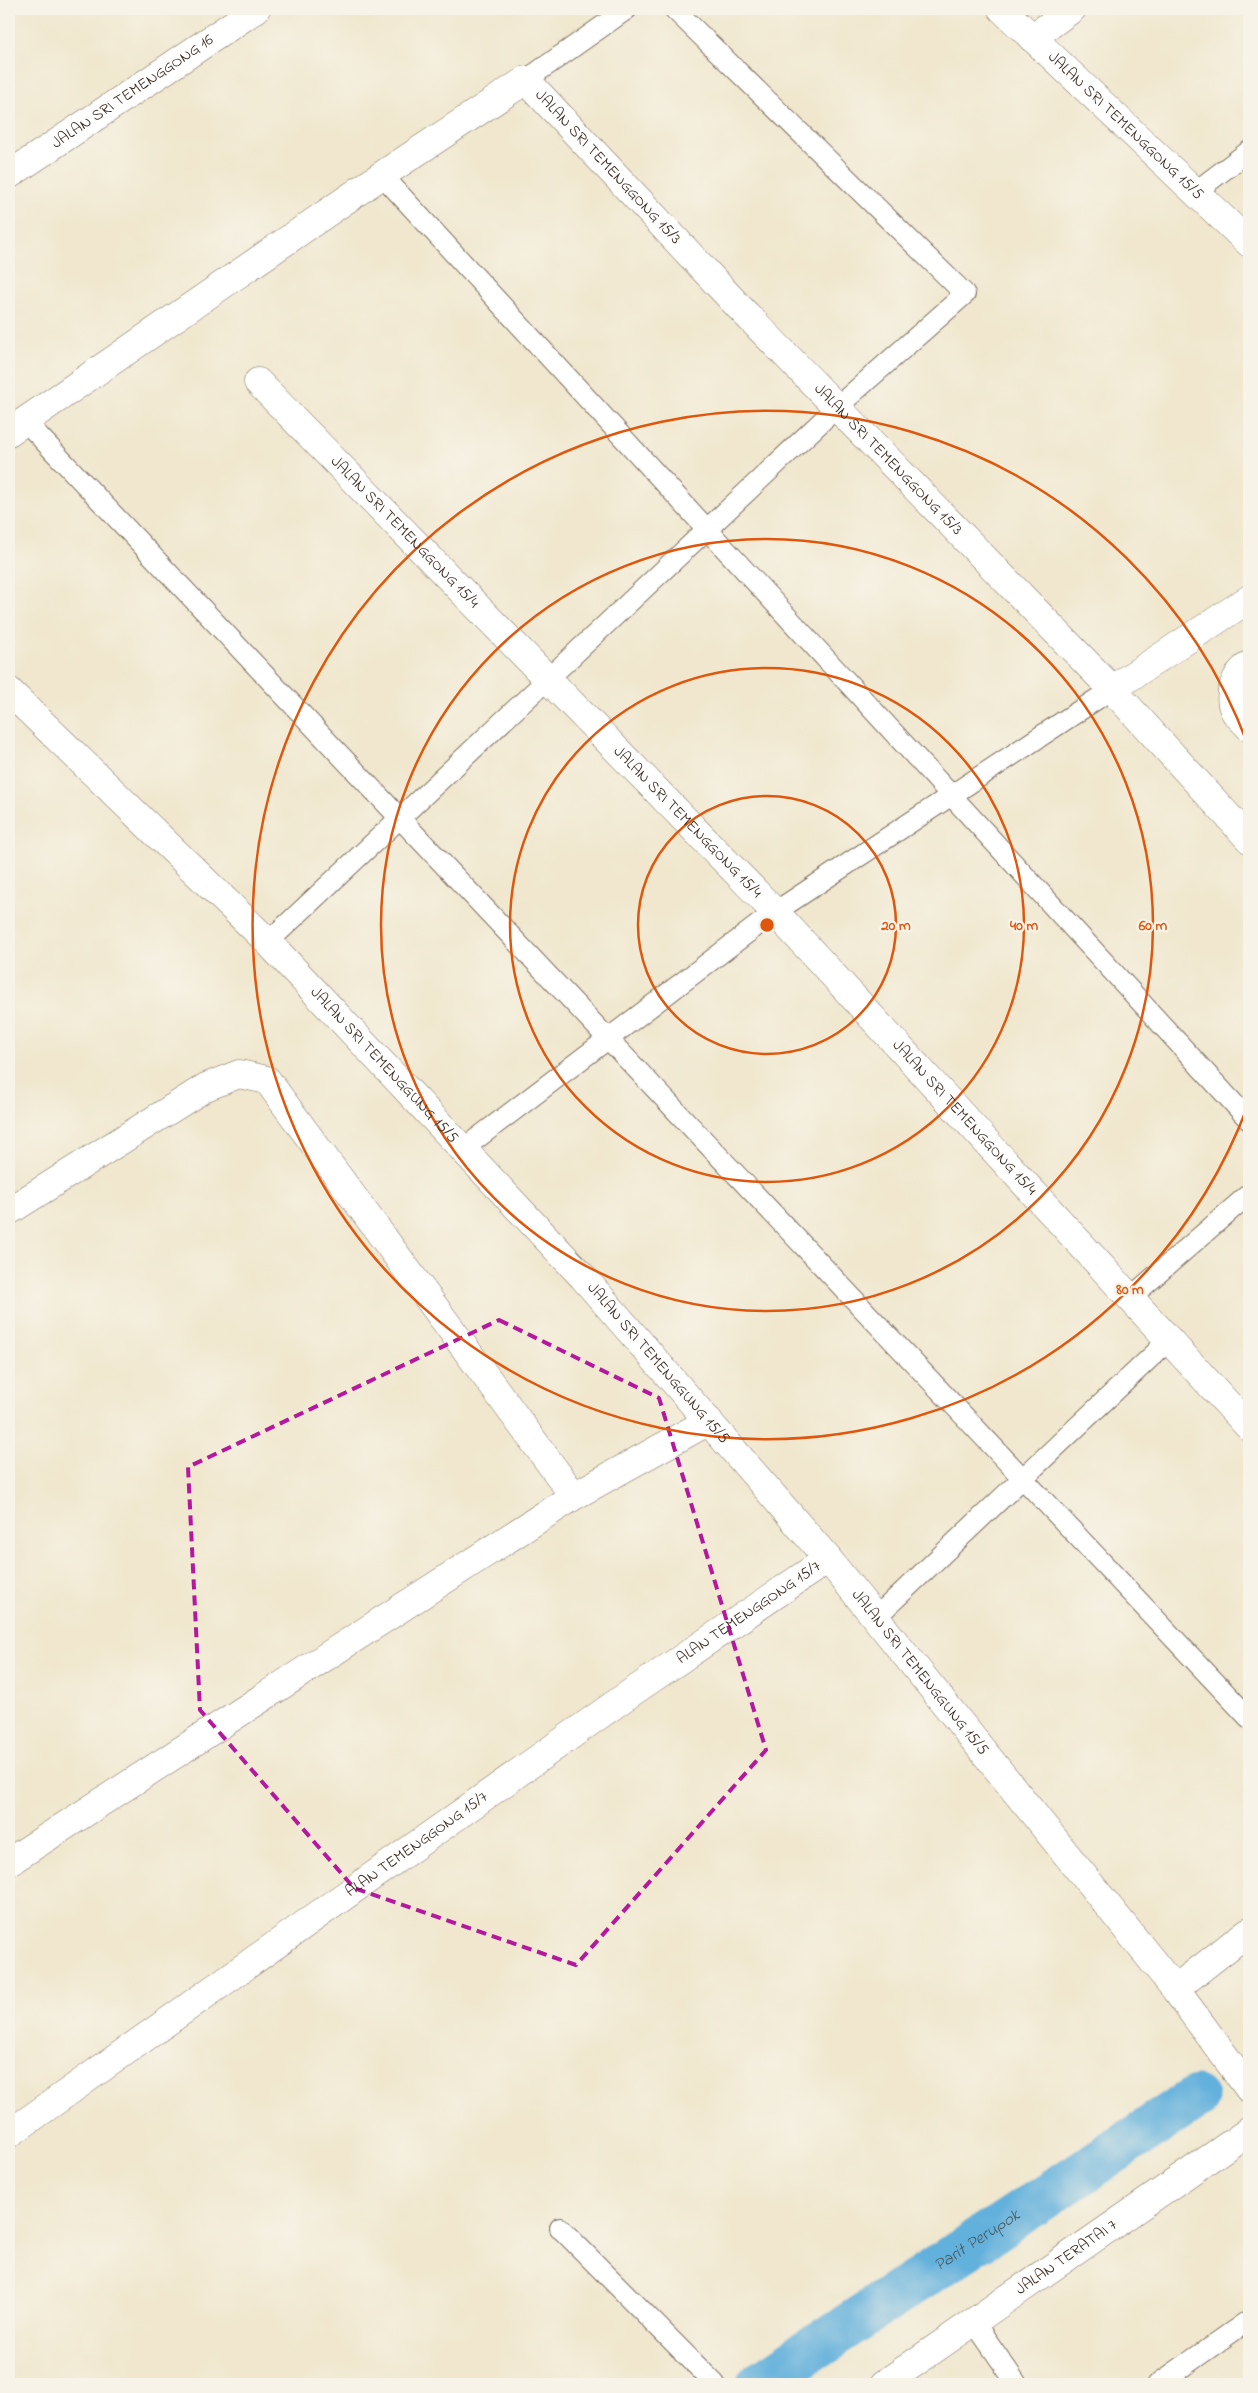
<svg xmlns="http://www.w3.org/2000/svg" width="1258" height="2393" font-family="'Indie Flower',sans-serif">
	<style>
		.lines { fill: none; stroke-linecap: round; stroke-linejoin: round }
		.canal { stroke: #62b0dc; stroke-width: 45 }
		.service-casing { stroke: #7a6c5c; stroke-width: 22 }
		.minor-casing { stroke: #7a6c5c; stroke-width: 29 }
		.service { stroke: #fff; stroke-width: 20 }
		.minor { stroke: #fff; stroke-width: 28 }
		.marked { fill: none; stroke: #b5179e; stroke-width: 4; stroke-dasharray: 10 6; stroke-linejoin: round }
		.ring { fill: none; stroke: #df570d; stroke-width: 2.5 }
		.labels { text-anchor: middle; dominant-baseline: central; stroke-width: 4.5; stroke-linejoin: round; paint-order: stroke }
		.street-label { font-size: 16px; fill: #3b2a1e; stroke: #f7f3e8 }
		.water-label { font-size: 18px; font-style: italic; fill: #495960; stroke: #f7f3e8 }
		.centre { fill: #df570d; stroke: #f7f3e8; stroke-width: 2.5 }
		.ring-label { font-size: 15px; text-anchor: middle; font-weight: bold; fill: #df570d; stroke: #f7f3e8; stroke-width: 4.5; stroke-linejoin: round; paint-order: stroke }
	</style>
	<rect width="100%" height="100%" fill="#f7f3e8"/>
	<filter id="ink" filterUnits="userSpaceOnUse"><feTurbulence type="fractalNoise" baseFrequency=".02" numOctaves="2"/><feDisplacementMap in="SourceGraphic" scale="10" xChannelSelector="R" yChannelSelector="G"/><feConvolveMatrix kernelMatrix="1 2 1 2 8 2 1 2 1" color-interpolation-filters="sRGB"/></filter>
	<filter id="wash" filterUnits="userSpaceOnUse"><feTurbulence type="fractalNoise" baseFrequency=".0096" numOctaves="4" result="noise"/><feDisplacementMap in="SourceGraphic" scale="20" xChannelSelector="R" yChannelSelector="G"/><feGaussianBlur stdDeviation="1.12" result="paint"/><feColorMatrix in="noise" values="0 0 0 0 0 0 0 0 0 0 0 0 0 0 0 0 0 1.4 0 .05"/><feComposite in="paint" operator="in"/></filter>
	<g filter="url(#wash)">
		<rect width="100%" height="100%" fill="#f0e7ce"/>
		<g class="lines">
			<path class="canal" id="s1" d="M759 2384 1196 2098"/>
		</g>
	</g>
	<g filter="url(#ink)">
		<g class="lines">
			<defs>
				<path id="service" d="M526 80 627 9
					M382 175 1249 1120
					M1195 192 1249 151
					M25 421 1249 1718
					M268 942 837 407 965 294 674 9
					M463 1149 775 912 1112 689
					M1130 1298 1249 1194
					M875 1618 1169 1340
					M560 2228 715 2384
					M974 2322 1017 2384
					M1158 2384 1249 2320"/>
				<g id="minor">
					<path id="s2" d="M1002 9 1249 243"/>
					<path d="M1032 38 1072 9"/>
					<path id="s3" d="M9 175 256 9"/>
					<path id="s4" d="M258 382 775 912 1249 1427"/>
					<path id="s5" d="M9 432 382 175 526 80 740 308 1112 689 1249 839"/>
					<path d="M1249 665C1235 674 1226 696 1235 712 1239 717 1245 722 1249 727"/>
					<path d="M1112 689 1249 599"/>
					<path id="s6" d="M9 691 268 942 583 1277 828 1559 1175 1989 1249 2089"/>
					<path d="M9 1211 206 1087 239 1074 267 1080 574 1496"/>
					<path d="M9 1862 574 1496 709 1421"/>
					<path d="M1175 1989 1249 1931"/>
					<path id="s7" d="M9 2134 625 1697 828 1559"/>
					<path id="s8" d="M884 2384 1249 2131"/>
				</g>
			</defs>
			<use href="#service" class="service-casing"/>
			<use href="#minor" class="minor-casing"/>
			<use href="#service" class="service"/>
			<use href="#minor" class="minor"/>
		</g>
	</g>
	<path class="marked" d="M499 1320 659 1398 766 1750 576 1965 354 1888 200 1710 188 1467Z"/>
	<g class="ring">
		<circle cx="767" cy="925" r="129"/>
		<circle cx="767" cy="925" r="257"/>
		<circle cx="767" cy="925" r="386"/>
		<path d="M1248 1105A514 514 0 1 1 1248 745"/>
	</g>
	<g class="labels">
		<g class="street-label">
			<text stroke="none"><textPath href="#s3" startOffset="149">JALAN SRI TEMENGGONG 16</textPath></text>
			<text stroke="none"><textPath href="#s2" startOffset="170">JALAN SRI TEMENGGONG 15/5</textPath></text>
			<text stroke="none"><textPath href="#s5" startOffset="745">JALAN SRI TEMENGGONG 15/3</textPath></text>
			<text stroke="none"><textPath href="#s5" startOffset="1150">JALAN SRI TEMENGGONG 15/3</textPath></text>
			<text stroke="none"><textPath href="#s4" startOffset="210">JALAN SRI TEMENGGONG 15/4</textPath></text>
			<text stroke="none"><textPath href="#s4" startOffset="615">JALAN SRI TEMENGGONG 15/4</textPath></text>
			<text stroke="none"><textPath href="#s6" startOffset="530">JALAN SRI TEMENGGUNG 15/5</textPath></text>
			<text stroke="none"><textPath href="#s4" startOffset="1020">JALAN SRI TEMENGGONG 15/4</textPath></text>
			<text stroke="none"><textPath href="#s6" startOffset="935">JALAN SRI TEMENGGUNG 15/5</textPath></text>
			<text stroke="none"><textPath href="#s7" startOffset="905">ALAN TEMENGGONG 15/7</textPath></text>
			<text stroke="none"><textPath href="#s6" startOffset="1340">JALAN SRI TEMENGGUNG 15/5</textPath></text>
			<text stroke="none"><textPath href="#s7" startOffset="500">ALAN TEMENGGONG 15/7</textPath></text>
			<text stroke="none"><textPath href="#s8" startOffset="222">JALAN TERATAI 7</textPath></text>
		</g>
		<g class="water-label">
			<text stroke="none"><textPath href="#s1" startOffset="261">Parit Perupok</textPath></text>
		</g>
	</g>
	<circle cx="767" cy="925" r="8" class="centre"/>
	<g class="ring-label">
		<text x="896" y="930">20 m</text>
		<text x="1024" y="930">40 m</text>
		<text x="1153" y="930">60 m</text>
		<text x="1130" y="1294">80 m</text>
	</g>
	<rect width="1258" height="2393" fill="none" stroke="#f7f3e8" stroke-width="30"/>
</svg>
